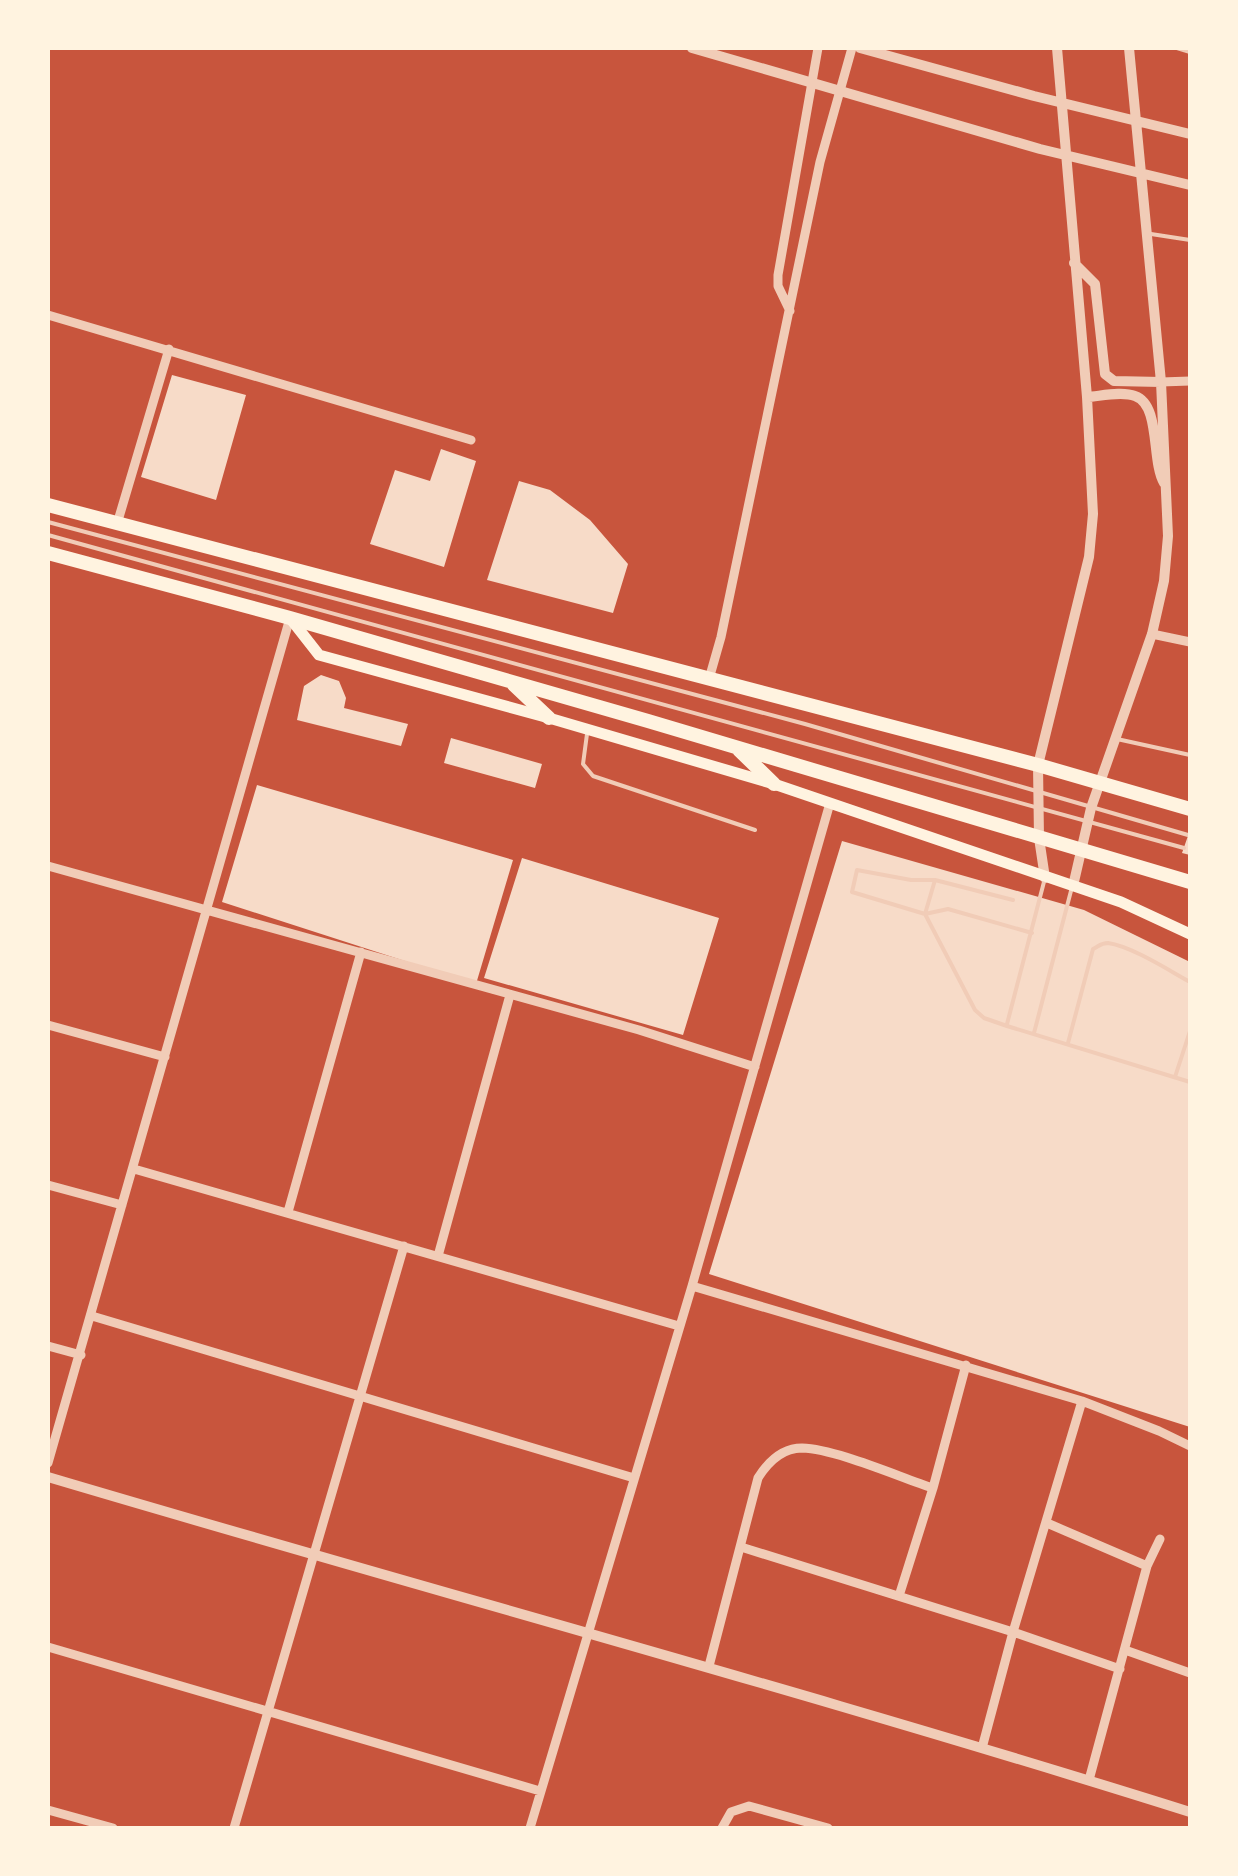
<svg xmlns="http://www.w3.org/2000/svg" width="1238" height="1876" font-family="Montserrat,sans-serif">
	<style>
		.building { fill: #f7dbc8 }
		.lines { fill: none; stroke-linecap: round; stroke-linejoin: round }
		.service { stroke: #f1ccb7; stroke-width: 4 }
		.minor { stroke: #f1ccb7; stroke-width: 9 }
		.tertiary { stroke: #f1ccb7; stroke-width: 10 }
		.secondary { stroke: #fff3e0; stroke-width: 11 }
		.primary { stroke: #fff3e0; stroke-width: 14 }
	</style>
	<rect width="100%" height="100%" fill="#c8553d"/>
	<path class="building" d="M172 375 246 395 216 500 141 477Z
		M441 449 476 461 444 567 370 544 395 470 430 481Z
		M519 481 550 490 590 520 628 564 613 613 487 580Z
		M321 675 339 681 346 698 344 708 408 724 401 746 297 720 304 686Z
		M451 738 542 764 535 788 444 763Z
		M257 785 513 860 476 984 222 902Z
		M1190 830V855L1182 853Z
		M842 841 1084 910 1190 962V1427L709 1274Z
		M522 858 719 918 683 1035 484 978Z"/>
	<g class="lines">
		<path class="service" d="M1177 48 1190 52
			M1151 234 1190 240
			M48 522 805 724 1188 835
			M48 535 1184 848
			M587 734 583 764 593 776 755 830
			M1117 739 1190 755
			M935 880H911L857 870 852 892 925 914 948 909 1032 933
			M1013 900 935 880 925 914 975 1010 984 1018 1007 1026 1190 1082
			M1007 1024 1045 878
			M1034 1033 1072 887
			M1068 1043 1093 949C1099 946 1101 943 1108 943 1131 946 1170 971 1190 982
			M1175 1077 1190 1031"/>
		<path class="minor" d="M790 311 778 286V275L818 48
			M48 315 471 440
			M1161 382 1190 381
			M117 524 169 349
			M1152 634 1190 642
			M709 679 721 637 820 162 852 48
			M48 866 639 1030 755 1067
			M48 1025 165 1057
			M134 1169 679 1326
			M48 1185 122 1205
			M288 1212 361 952
			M438 1256 510 995
			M692 1286 1082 1401 1159 1431 1190 1446
			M92 1316 634 1478
			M48 1346 81 1355
			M48 1463 290 618
			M1047 1523 1147 1566
			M741 1547 1013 1632 1120 1669
			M899 1596 933 1488 966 1365
			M48 1647 540 1791
			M1125 1650 1190 1673
			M709 1666 758 1478C768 1462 782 1448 802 1448 836 1449 899 1477 933 1488
			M982 1748 1013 1632 1082 1401
			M1089 1780 1147 1566 1160 1539
			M48 1810 113 1828
			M234 1828 404 1246
			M530 1828 692 1286 830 803
			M722 1828 731 1812 749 1806 828 1828"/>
		<path class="tertiary" d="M692 48 1040 149 1190 185
			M860 48 1034 96 1190 134
			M1074 263 1095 284 1105 374 1114 381 1161 382
			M1087 397C1101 396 1122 391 1135 396 1161 405 1151 461 1164 483
			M1045 878 1039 838 1038 765 1089 557 1093 514 1087 397 1057 48
			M1073 886 1091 808 1152 634 1164 581 1168 536 1161 382 1129 48
			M48 1477C428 1590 812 1693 1190 1812"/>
		<path class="secondary" d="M290 618 319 655 549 718 774 784 1121 902 1190 934"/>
		<path class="primary" d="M48 505 1038 765 1190 809
			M48 553 290 618 648 721 1190 882
			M514 685 549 718
			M739 750 774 784"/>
	</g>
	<rect width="1238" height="1876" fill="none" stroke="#fff3e0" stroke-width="100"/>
</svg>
